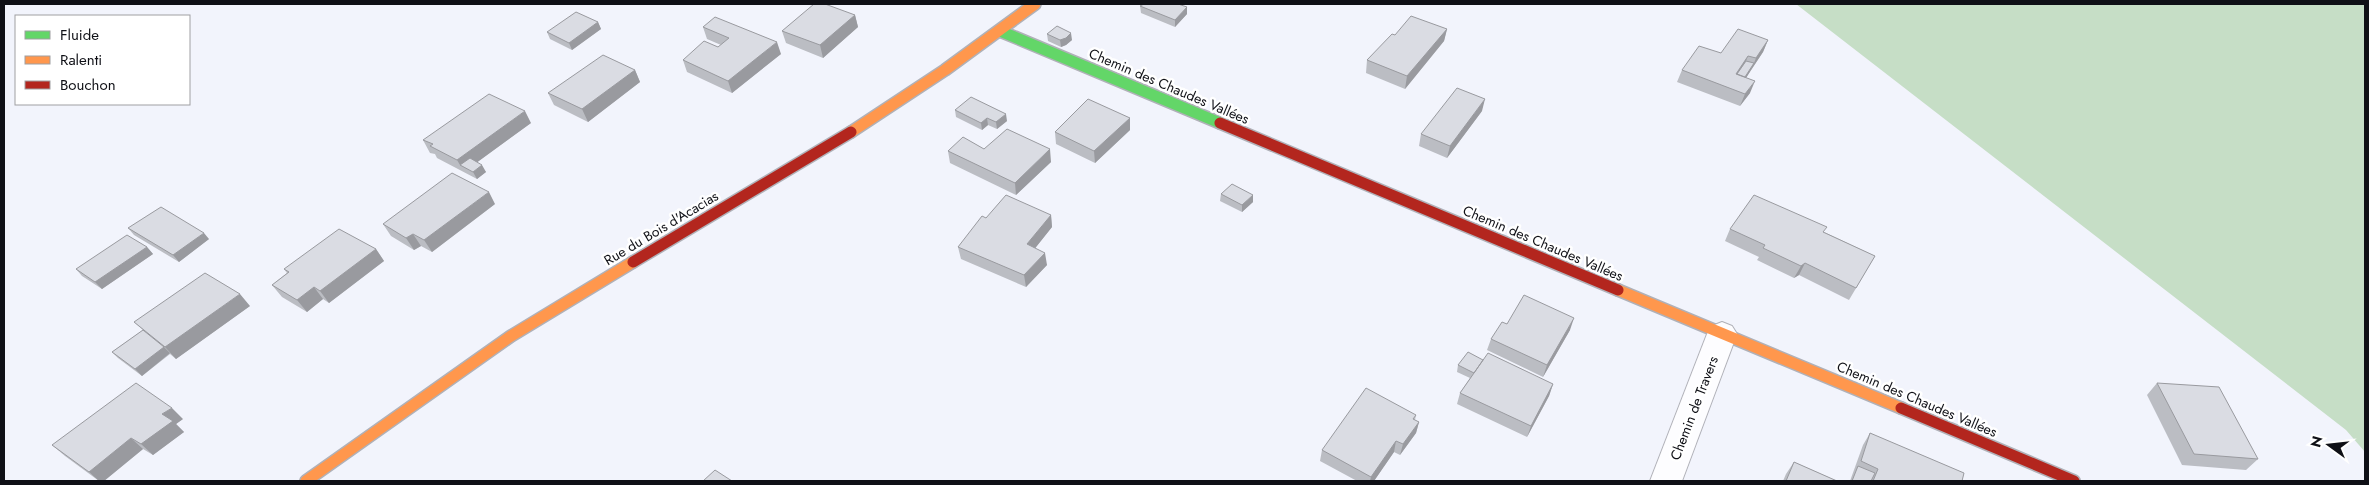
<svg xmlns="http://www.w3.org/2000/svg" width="2369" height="485" font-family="Jost,sans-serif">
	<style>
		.forest { fill: #c6dec6 }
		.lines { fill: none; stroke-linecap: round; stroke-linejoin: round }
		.street-casing { stroke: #b0b1b8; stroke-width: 2 }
		.fast-casing { stroke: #b0b1b8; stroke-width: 14 }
		.slow-casing { stroke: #b0b1b8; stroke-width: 14 }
		.jam-casing { stroke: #b0b1b8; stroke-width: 14 }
		.street { fill: #fdfdff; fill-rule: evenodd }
		.fast { stroke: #63d668; stroke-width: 11 }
		.slow { stroke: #ff974d; stroke-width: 11 }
		.jam { stroke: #b3261e; stroke-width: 11 }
		.wall { fill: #bbbdc3 }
		.shaded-wall { fill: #999a9f }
		.building { fill: #dadce3; stroke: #999a9f }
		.labels { text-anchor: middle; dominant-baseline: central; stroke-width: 5; stroke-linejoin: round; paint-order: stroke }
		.street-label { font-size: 14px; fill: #0f1016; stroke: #fff }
	</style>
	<rect width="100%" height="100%" fill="#f2f4fc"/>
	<path class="forest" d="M1796 4H2365V452L2346 430Z"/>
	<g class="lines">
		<defs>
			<path id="street" d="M1722 322 1732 326 1737 334 1682 481H1650L1707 334 1712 326Z"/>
			<path id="fast" d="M1000 31 1220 123"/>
			<path id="slow" d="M851 132 945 70 1035 4
				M1618 290 1901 408
				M306 481 511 336 633 262"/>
			<path id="jam" d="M1220 123 1618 290
				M633 262 851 132
				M1901 408 2074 481"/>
		</defs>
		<use href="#street" class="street-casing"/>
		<use href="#fast" class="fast-casing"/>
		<use href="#slow" class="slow-casing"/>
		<use href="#jam" class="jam-casing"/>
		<use href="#street" class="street"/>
		<use href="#fast" class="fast"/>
		<use href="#slow" class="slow"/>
		<use href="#jam" class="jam"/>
	</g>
	<path class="wall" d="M1140 6 1187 14 1175 27 1141 13Z
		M855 15 858 27 823 58 786 43 782 31Z
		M598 22 601 29 572 50 550 39 547 32Z
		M703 27 781 54 732 93 687 72 683 60 718 47 721 45 707 39Z
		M1447 29 1444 41 1405 89 1366 73 1367 60 1395 35Z
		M1047 34 1072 40 1066 45 1061 47 1048 41Z
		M1768 40 1763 52 1746 78 1750 93 1740 106 1677 82 1682 70Z
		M635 70 640 82 588 122 554 105 548 93Z
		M955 110 1007 121 997 129 988 125 982 130 956 117Z
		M1482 111 1447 158 1419 146 1421 134Z
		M1130 118V130L1095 163 1056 144 1055 132Z
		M531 123 477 162 486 172 477 179 437 158 435 154 430 153 423 140Z
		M948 151 1051 162 1016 195 950 163Z
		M1221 194 1253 202 1242 212 1220 201Z
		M495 204 432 252 421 246 414 250 391 236 383 224Z
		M1051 215 1052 227 1035 248 1047 265 1026 287 961 259 958 247 986 218Z
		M128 228 209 239 179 262 134 235Z
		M1730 229 1824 232 1875 256 1849 300 1799 275 1794 278 1757 260 1759 257 1725 241Z
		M147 247 153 254 102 289 82 276 76 269Z
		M376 249 384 261 329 303 323 299 307 312 282 297 272 285 287 273 284 269Z
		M250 306 176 359 170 354 142 376 118 358 112 352 143 330 134 322Z
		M1507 324 1570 330 1543 377 1487 350 1491 339Z
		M1483 360 1553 384 1549 396 1527 437 1457 404 1460 393 1470 378 1457 372 1458 365Z
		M2157 383 2258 459 2246 470 2182 465 2147 395Z
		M1416 415 1415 420 1419 422 1416 433 1400 455 1394 452 1374 481H1357L1320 461 1322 450Z
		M183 419 176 424 184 432 153 455 143 449 104 481H99L65 456 52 445Z
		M1870 433 1962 481H1850L1863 445Z
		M1794 462 1837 481H1783L1786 474Z"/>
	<path class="shaded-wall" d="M1187 7V14L1175 27V20Z
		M855 15 858 27 823 58 820 45Z
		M598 22 601 29 572 50 569 43Z
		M1447 29 1444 41 1405 89 1407 76Z
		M1071 33 1072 40 1066 45 1061 47 1060 40Z
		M1768 40 1763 52 1751 70 1739 89 1742 82 1754 63 1756 58Z
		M777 42 781 54 732 93 728 81Z
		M1748 56 1743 68 1731 86 1736 74Z
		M635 70 640 82 588 122 582 109Z
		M1755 81 1750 93 1740 106 1745 94Z
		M1485 99 1482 111 1447 158 1450 146Z
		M525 111 531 123 468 169 460 165 457 160Z
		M1006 114 1007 121 997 129 996 122Z
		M987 118 988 125 982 130 981 123Z
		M1130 118V130L1095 163 1094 151Z
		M1050 149 1051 162 1016 195 1015 183Z
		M482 165 486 172 477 179 473 172Z
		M489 192 495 204 432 252 424 240Z
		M1253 195V202L1242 212V205Z
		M1051 215 1052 227 1029 256 1027 244Z
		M204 233 209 239 179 262 173 255Z
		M413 234 421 246 414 250 406 238Z
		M147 247 153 254 102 289 95 282Z
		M376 249 384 261 329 303 320 291Z
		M1045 253 1047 265 1026 287 1024 275Z
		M1805 263 1799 275 1794 278 1801 266Z
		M314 287 323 299 307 312 297 300Z
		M240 294 250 306 176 359 165 347Z
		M1574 318 1570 330 1543 377 1547 365Z
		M164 347 170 353 142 376 135 369Z
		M1553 384 1549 396 1527 437 1531 426Z
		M172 408 183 419 176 424 184 432 153 455 141 444 162 414Z
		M1419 422 1416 433 1400 455 1403 444Z
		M131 438 143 449 104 481H99L89 472Z
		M1396 441 1394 452 1374 481H1370L1371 477Z"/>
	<path class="building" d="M814 4H825L855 15 820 45 782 31Z
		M1144 4H1178L1187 7 1175 20 1140 6Z
		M576 12 598 22 569 43 547 32Z
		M1411 16 1447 29 1407 76 1367 60 1392 34 1395 35Z
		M715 17 777 42 728 81 683 60 704 41 718 47 729 38 703 27Z
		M1057 26 1071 33 1066 38 1060 40 1047 34Z
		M1738 29 1768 40 1756 58 1748 56 1736 74 1755 81 1745 94 1682 70 1699 46 1721 53Z
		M603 55 635 70 582 109 548 93Z
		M1746 61 1754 63 1745 77 1737 74Z
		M1457 88 1485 99 1450 146 1421 134Z
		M489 94 525 111 457 160 430 146 433 144 423 140Z
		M971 97 1006 114 996 122 987 118 981 123 955 110Z
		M1088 99 1130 118 1094 151 1055 132Z
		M1007 129 1050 149 1015 183 948 151 963 137 984 149Z
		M470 158 482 165 473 172 460 165Z
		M452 173 489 192 424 240 413 234 406 238 383 224Z
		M1232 184 1253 195 1242 205 1221 194Z
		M1006 195 1051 215 1027 244 1045 253 1024 275 958 247 982 216 986 218Z
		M1754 195 1827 227 1823 232 1875 256 1856 288 1805 263 1801 266 1763 248 1765 245 1730 229Z
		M161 207 204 233 173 255 128 228Z
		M339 229 376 249 320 291 314 287 297 300 272 285 289 272 284 269Z
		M127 235 147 247 95 282 76 269Z
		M205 273 240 294 165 347 134 322Z
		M1524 295 1574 318 1547 365 1491 339 1502 322 1507 324Z
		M143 330 164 347 135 369 112 352Z
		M1468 352 1483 360 1474 373 1458 365Z
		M1488 353 1553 384 1531 426 1460 393Z
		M136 383 172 408 162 414 173 421 141 444 131 438 89 472 52 445Z
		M2157 383 2219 387 2258 459 2194 454Z
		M1366 388 1416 415 1413 419 1419 422 1403 444 1396 441 1371 477 1322 450Z
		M1870 433 1964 473 1962 481H1873L1878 469 1861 461Z
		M1794 462 1837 481H1786Z
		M1858 466 1875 473 1871 481H1852Z
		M715 470 732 481H703Z"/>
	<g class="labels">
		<g class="street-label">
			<text transform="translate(1169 86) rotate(23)">Chemin des Chaudes Vallées</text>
			<text transform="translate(661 228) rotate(-31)">Rue du Bois d'Acacias</text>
			<text transform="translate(1543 243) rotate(23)">Chemin des Chaudes Vallées</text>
			<text transform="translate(1917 399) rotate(23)">Chemin des Chaudes Vallées</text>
			<text transform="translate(1694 408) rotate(-69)">Chemin de Travers</text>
		</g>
	</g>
	<rect width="2369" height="485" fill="none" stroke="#0f1016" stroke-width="10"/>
	<rect x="15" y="15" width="175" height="90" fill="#ffffff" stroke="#9f9fa2"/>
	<rect x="25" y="31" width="25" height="8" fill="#63d668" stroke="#9f9fa2"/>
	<text x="60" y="40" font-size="15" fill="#0f1016">Fluide</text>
	<rect x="25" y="56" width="25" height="8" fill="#ff974d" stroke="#9f9fa2"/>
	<text x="60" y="65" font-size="15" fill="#0f1016">Ralenti</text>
	<rect x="25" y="81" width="25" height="8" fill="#b3261e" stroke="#9f9fa2"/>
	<text x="60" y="90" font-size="15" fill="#0f1016">Bouchon</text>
	<g transform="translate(2329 445) rotate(285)" stroke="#ffffff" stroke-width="4" paint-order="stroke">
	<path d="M0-4L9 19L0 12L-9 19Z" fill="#0f1016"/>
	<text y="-8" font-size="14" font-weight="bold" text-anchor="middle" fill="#0f1016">N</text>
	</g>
</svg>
